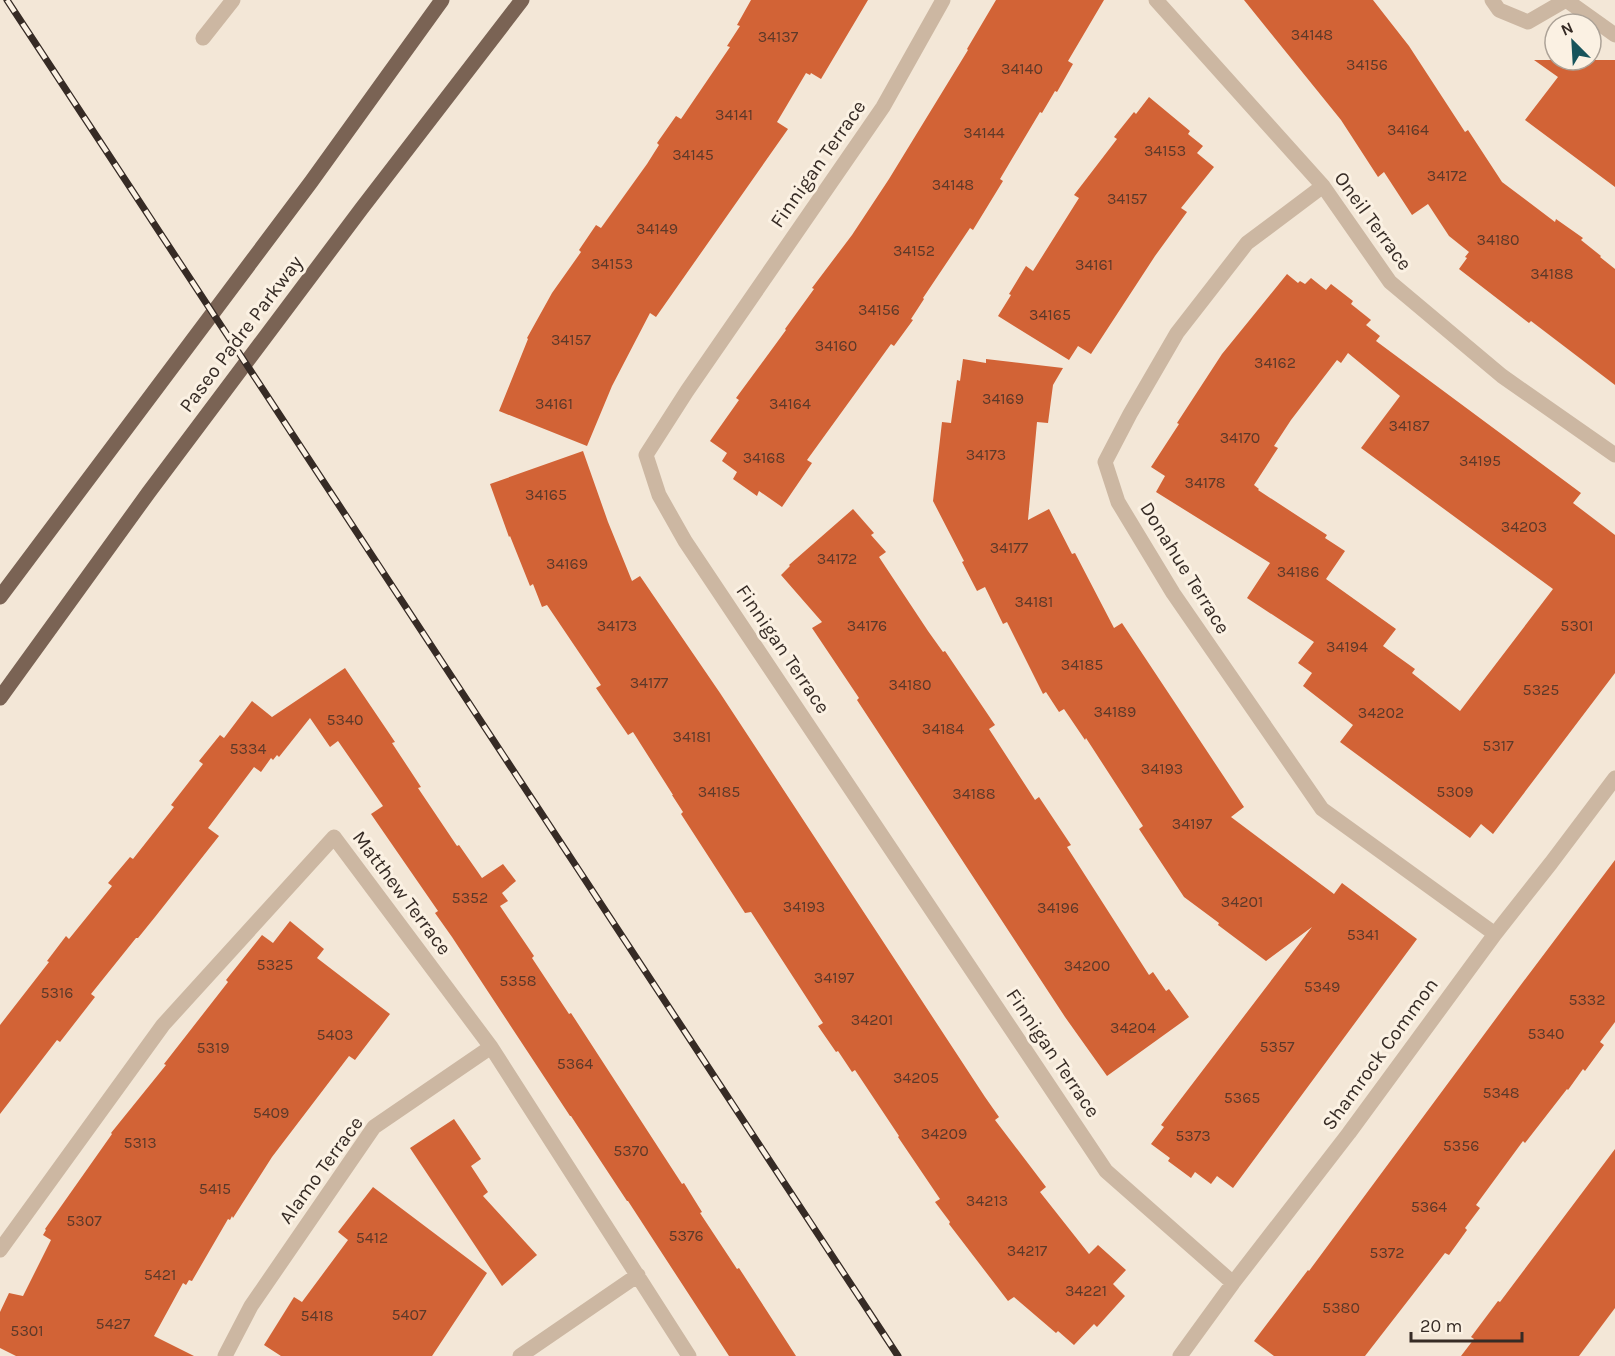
<svg xmlns="http://www.w3.org/2000/svg" width="1615" height="1356" font-family="Karla,sans-serif">
	<style>
		.building { fill: #d26336; fill-rule: evenodd }
		.lines { fill: none; stroke-linecap: round; stroke-linejoin: round }
		.minor { stroke: #ccb7a2; stroke-width: 15 }
		.major { stroke: #7a6354; stroke-width: 15 }
		.rail-casing { stroke: #362b25; stroke-width: 7 }
		.rail { stroke: #fbf1e3; stroke-width: 4.5; stroke-dasharray: 14; stroke-linecap: butt }
		.labels { text-anchor: middle; dominant-baseline: central; stroke-width: 6; stroke-linejoin: round; paint-order: stroke }
		.number-label { font-size: 16px; fill: #5d3929 }
		.street-label { font-size: 20px; fill: #362b25; stroke: #fbf1e3 }
	</style>
	<rect width="100%" height="100%" fill="#f3e7d7"/>
	<path class="building" d="M751 0H868L821 79 811 73 810 75 806 73 777 122 788 129 656 317 650 313 612 386 587 446 499 411 528 339 527 338 552 293 581 252 579 250 596 225 601 228 647 164 659 145 657 143 676 116 681 119 730 47 727 46 740 26 737 25Z
		M996 0H1104L1068 61 1073 64 1057 92 1055 91 1042 113 1040 112 1000 179 1003 181 973 230 970 228 923 298 924 299 911 319 913 320 894 346 891 344 807 460 812 463 782 507 759 491 757 496 733 479 737 472 722 461 727 453 710 441 739 400 736 398 786 330 785 329 814 289 812 288 852 235 889 179 968 50 967 49Z
		M1244 0H1373L1409 46 1465 132 1468 130 1502 182 1555 222 1556 219 1583 238 1581 240 1601 256 1600 257 1615 269V385L1531 321 1529 323 1459 269 1467 258 1465 257 1469 252 1449 236 1428 204 1412 215 1384 172 1378 177 1341 120Z
		M1534 60H1615V187L1525 120 1558 77Z
		M1149 97 1190 131 1188 134 1203 146 1197 153 1214 167 1181 208 1187 212 1155 256 1091 354 1078 346 1069 360 998 316 1011 295 1009 294 1026 266 1033 271 1079 198 1074 195 1117 139 1114 137 1134 112 1136 114Z
		M1287 274 1298 283 1300 281 1305 284 1311 278 1326 290 1331 284 1353 301 1351 304 1371 320 1366 325 1380 336 1376 341 1581 493 1573 503 1615 535V673L1493 834 1481 824 1470 838 1340 742 1353 725 1303 686 1312 673 1298 663 1314 642 1247 598 1270 563 1156 492 1165 476 1151 467 1179 424 1177 423 1222 354ZM1348 353 1400 396 1361 448 1553 589 1460 711 1412 673 1415 669 1383 646 1396 629 1326 579 1345 551 1325 538 1327 535 1258 490 1259 489 1254 485 1278 448 1274 446 1291 420 1337 360 1341 363Z
		M963 359 986 363V359L1063 368 1053 385 1048 423 1037 422 1028 520 1049 509 1072 554 1075 553 1114 628 1122 623 1244 807 1231 817 1334 894 1342 883 1417 939 1233 1188 1217 1176 1211 1184 1195 1172 1191 1178 1168 1161 1170 1158 1151 1144 1164 1127 1161 1125 1312 927 1266 961 1218 925 1219 923 1184 897 1139 829 1143 826 1086 738 1085 740 1064 709 1059 712 1046 692 1043 694 1007 622 1003 624 985 587 977 591 962 562 964 561 933 501 942 422 951 423 957 380 960 381Z
		M583 451 608 522 632 581 640 576 720 693 985 1097 999 1117 995 1120 1046 1187 1040 1192 1089 1254 1098 1245 1126 1270 1113 1284 1125 1296 1097 1327 1094 1324 1074 1345 1058 1331 1056 1333 1014 1297 1008 1301 949 1224 950 1222 935 1202 940 1199 898 1137 899 1136 855 1070 852 1072 838 1051 836 1052 818 1026 823 1023 751 912 745 913 681 814 683 812 672 795H673L633 732 628 735 596 688 601 685 547 605 542 607 533 584 530 586 510 536 509 537 490 484Z
		M853 509 874 533 871 535 886 552 879 557 928 631 943 652 945 651 995 725 989 729 1035 800 1039 797 1071 845 1067 847 1149 975 1153 972 1166 991 1169 989 1189 1017 1107 1076 1065 1017 857 700 859 698 812 628 822 622 781 575 790 566 789 565Z
		M345 668 395 742 392 743 421 787 418 788 457 846 459 845 482 878 503 864 516 881 502 893 508 901 500 906 534 956 532 958 569 1014 571 1013 682 1184 684 1183 702 1212 700 1213 737 1269 739 1268 796 1356H729L628 1201H627L571 1116H570L452 937 435 913 438 911 371 814 383 806 338 741 330 747 310 718 279 757 277 755 273 760 271 758 261 772 254 767 208 828 219 836 155 917 138 938H136L91 994 95 997 60 1042 57 1040 0 1114V1025L49 962 47 961 66 936 69 939 112 886 108 883 130 857 133 859 174 807 171 805 203 764 199 761 220 735 224 738 252 701 272 717Z
		M1615 860V1022L1600 1042 1604 1045 1585 1071 1583 1069 1568 1090 1567 1089 1525 1143 1523 1141 1476 1205 1480 1208 1465 1228 1467 1230 1449 1255 1445 1253 1365 1356H1274L1254 1341 1308 1270 1309 1271 1520 986Z
		M290 921 324 949 317 958 390 1014 355 1060 349 1056 272 1157 233 1218 232 1216 230 1220 228 1219 192 1281 189 1280 186 1285 183 1283 154 1336 194 1356H16L0 1348V1312L9 1293 23 1296 51 1240 43 1235 46 1230 45 1229 112 1134 111 1133 166 1065 164 1064 228 982 226 980 262 935 273 943Z
		M454 1119 481 1159 471 1166 488 1192 483 1196 537 1255 502 1286 410 1148Z
		M1615 1149V1308L1579 1356H1461L1474 1339 1471 1337 1498 1301 1500 1302Z
		M373 1187 487 1273 432 1356H281L264 1345 294 1297 302 1302 348 1240 338 1232Z"/>
	<g class="lines">
		<path class="minor" d="M943 0 883 107 687 391 646 455 659 495 685 541 1106 1171 1233 1283
			M1156 0 1323 186 1390 282 1502 376 1615 455
			M1492 0 1499 10 1528 22 1566 0
			M1566 0 1615 35
			M203 38 233 0
			M1323 186 1247 243 1177 333 1130 414 1105 462 1118 502 1173 593 1322 809 1495 934
			M0 1250 163 1025 334 837 491 1047 689 1356
			M225 1356 251 1306 374 1127 491 1047
			M520 1356 638 1275
			M1180 1356 1233 1283 1349 1133 1495 934 1551 863 1615 778"/>
		<path class="major" d="M0 597 311 182 442 0
			M0 698 149 492 362 208 522 0"/>
		<defs>
			<path id="rail" d="M7 0 898 1356"/>
		</defs>
		<use href="#rail" class="rail-casing"/>
		<use href="#rail" class="rail"/>
	</g>
	<g class="labels">
		<g class="number-label">
			<text x="1312" y="34">34148</text>
			<text x="778" y="36">34137</text>
			<text x="1367" y="64">34156</text>
			<text x="1022" y="68">34140</text>
			<text x="734" y="114">34141</text>
			<text x="1408" y="129">34164</text>
			<text x="984" y="132">34144</text>
			<text x="1165" y="150">34153</text>
			<text x="693" y="154">34145</text>
			<text x="1447" y="175">34172</text>
			<text x="953" y="184">34148</text>
			<text x="1127" y="198">34157</text>
			<text x="657" y="228">34149</text>
			<text x="1498" y="239">34180</text>
			<text x="914" y="250">34152</text>
			<text x="612" y="263">34153</text>
			<text x="1094" y="264">34161</text>
			<text x="1552" y="273">34188</text>
			<text x="879" y="309">34156</text>
			<text x="1050" y="314">34165</text>
			<text x="571" y="339">34157</text>
			<text x="836" y="345">34160</text>
			<text x="1275" y="362">34162</text>
			<text x="1003" y="398">34169</text>
			<text x="554" y="403">34161</text>
			<text x="790" y="403">34164</text>
			<text x="1409" y="425">34187</text>
			<text x="1240" y="437">34170</text>
			<text x="986" y="454">34173</text>
			<text x="764" y="457">34168</text>
			<text x="1480" y="460">34195</text>
			<text x="1205" y="482">34178</text>
			<text x="546" y="494">34165</text>
			<text x="1524" y="526">34203</text>
			<text x="1009" y="547">34177</text>
			<text x="837" y="558">34172</text>
			<text x="567" y="563">34169</text>
			<text x="1298" y="571">34186</text>
			<text x="1034" y="601">34181</text>
			<text x="617" y="625">34173</text>
			<text x="867" y="625">34176</text>
			<text x="1577" y="625">5301</text>
			<text x="1347" y="646">34194</text>
			<text x="1082" y="664">34185</text>
			<text x="649" y="682">34177</text>
			<text x="910" y="684">34180</text>
			<text x="1541" y="689">5325</text>
			<text x="1115" y="711">34189</text>
			<text x="1381" y="712">34202</text>
			<text x="345" y="719">5340</text>
			<text x="943" y="728">34184</text>
			<text x="692" y="736">34181</text>
			<text x="1498" y="745">5317</text>
			<text x="248" y="748">5334</text>
			<text x="1162" y="768">34193</text>
			<text x="719" y="791">34185</text>
			<text x="1455" y="791">5309</text>
			<text x="974" y="793">34188</text>
			<text x="1192" y="823">34197</text>
			<text x="470" y="897">5352</text>
			<text x="1242" y="901">34201</text>
			<text x="804" y="906">34193</text>
			<text x="1058" y="907">34196</text>
			<text x="1363" y="934">5341</text>
			<text x="275" y="964">5325</text>
			<text x="1087" y="965">34200</text>
			<text x="834" y="977">34197</text>
			<text x="518" y="980">5358</text>
			<text x="1322" y="986">5349</text>
			<text x="57" y="992">5316</text>
			<text x="1587" y="999">5332</text>
			<text x="872" y="1019">34201</text>
			<text x="1133" y="1027">34204</text>
			<text x="1546" y="1033">5340</text>
			<text x="335" y="1034">5403</text>
			<text x="1277" y="1046">5357</text>
			<text x="213" y="1047">5319</text>
			<text x="575" y="1063">5364</text>
			<text x="916" y="1077">34205</text>
			<text x="1501" y="1092">5348</text>
			<text x="1242" y="1097">5365</text>
			<text x="271" y="1112">5409</text>
			<text x="944" y="1133">34209</text>
			<text x="1193" y="1135">5373</text>
			<text x="140" y="1142">5313</text>
			<text x="1461" y="1145">5356</text>
			<text x="631" y="1150">5370</text>
			<text x="215" y="1188">5415</text>
			<text x="987" y="1200">34213</text>
			<text x="1429" y="1206">5364</text>
			<text x="84" y="1220">5307</text>
			<text x="686" y="1235">5376</text>
			<text x="372" y="1237">5412</text>
			<text x="1027" y="1250">34217</text>
			<text x="1387" y="1252">5372</text>
			<text x="160" y="1274">5421</text>
			<text x="1086" y="1290">34221</text>
			<text x="1341" y="1307">5380</text>
			<text x="409" y="1314">5407</text>
			<text x="317" y="1315">5418</text>
			<text x="113" y="1323">5427</text>
			<text x="27" y="1330">5301</text>
		</g>
		<g class="street-label">
			<text transform="translate(818 164) rotate(-55)">Finnigan Terrace</text>
			<text transform="translate(1373 221) rotate(54)">Oneil Terrace</text>
			<text transform="translate(241 334) rotate(-53)">Paseo Padre Parkway</text>
			<text transform="translate(1185 568) rotate(58)">Donahue Terrace</text>
			<text transform="translate(783 649) rotate(56)">Finnigan Terrace</text>
			<text transform="translate(402 893) rotate(53)">Matthew Terrace</text>
			<text transform="translate(1053 1053) rotate(56)">Finnigan Terrace</text>
			<text transform="translate(1380 1054) rotate(-54)">Shamrock Common</text>
			<text transform="translate(321 1170) rotate(-54)">Alamo Terrace</text>
		</g>
	</g>
	<g transform="translate(1573 42) rotate(336)"><circle r="28" fill="#fbf1e3" stroke="#aca297" stroke-width="1.5"/>
	<path d="M0-4.5L10 22L0 15L-10 22Z" fill="#17545b"/>
	<text y="-9" font-size="16" font-weight="bold" text-anchor="middle" fill="#362b25">N</text>
	</g>
	<path d="M1411 1332v9h111v-9" fill="none" stroke="#362b25" stroke-width="3"/>
	<text x="1420" y="1332" font-size="18" fill="#362b25" stroke="#fbf1e3" stroke-width="4.5" paint-order="stroke">20 m</text>
</svg>
